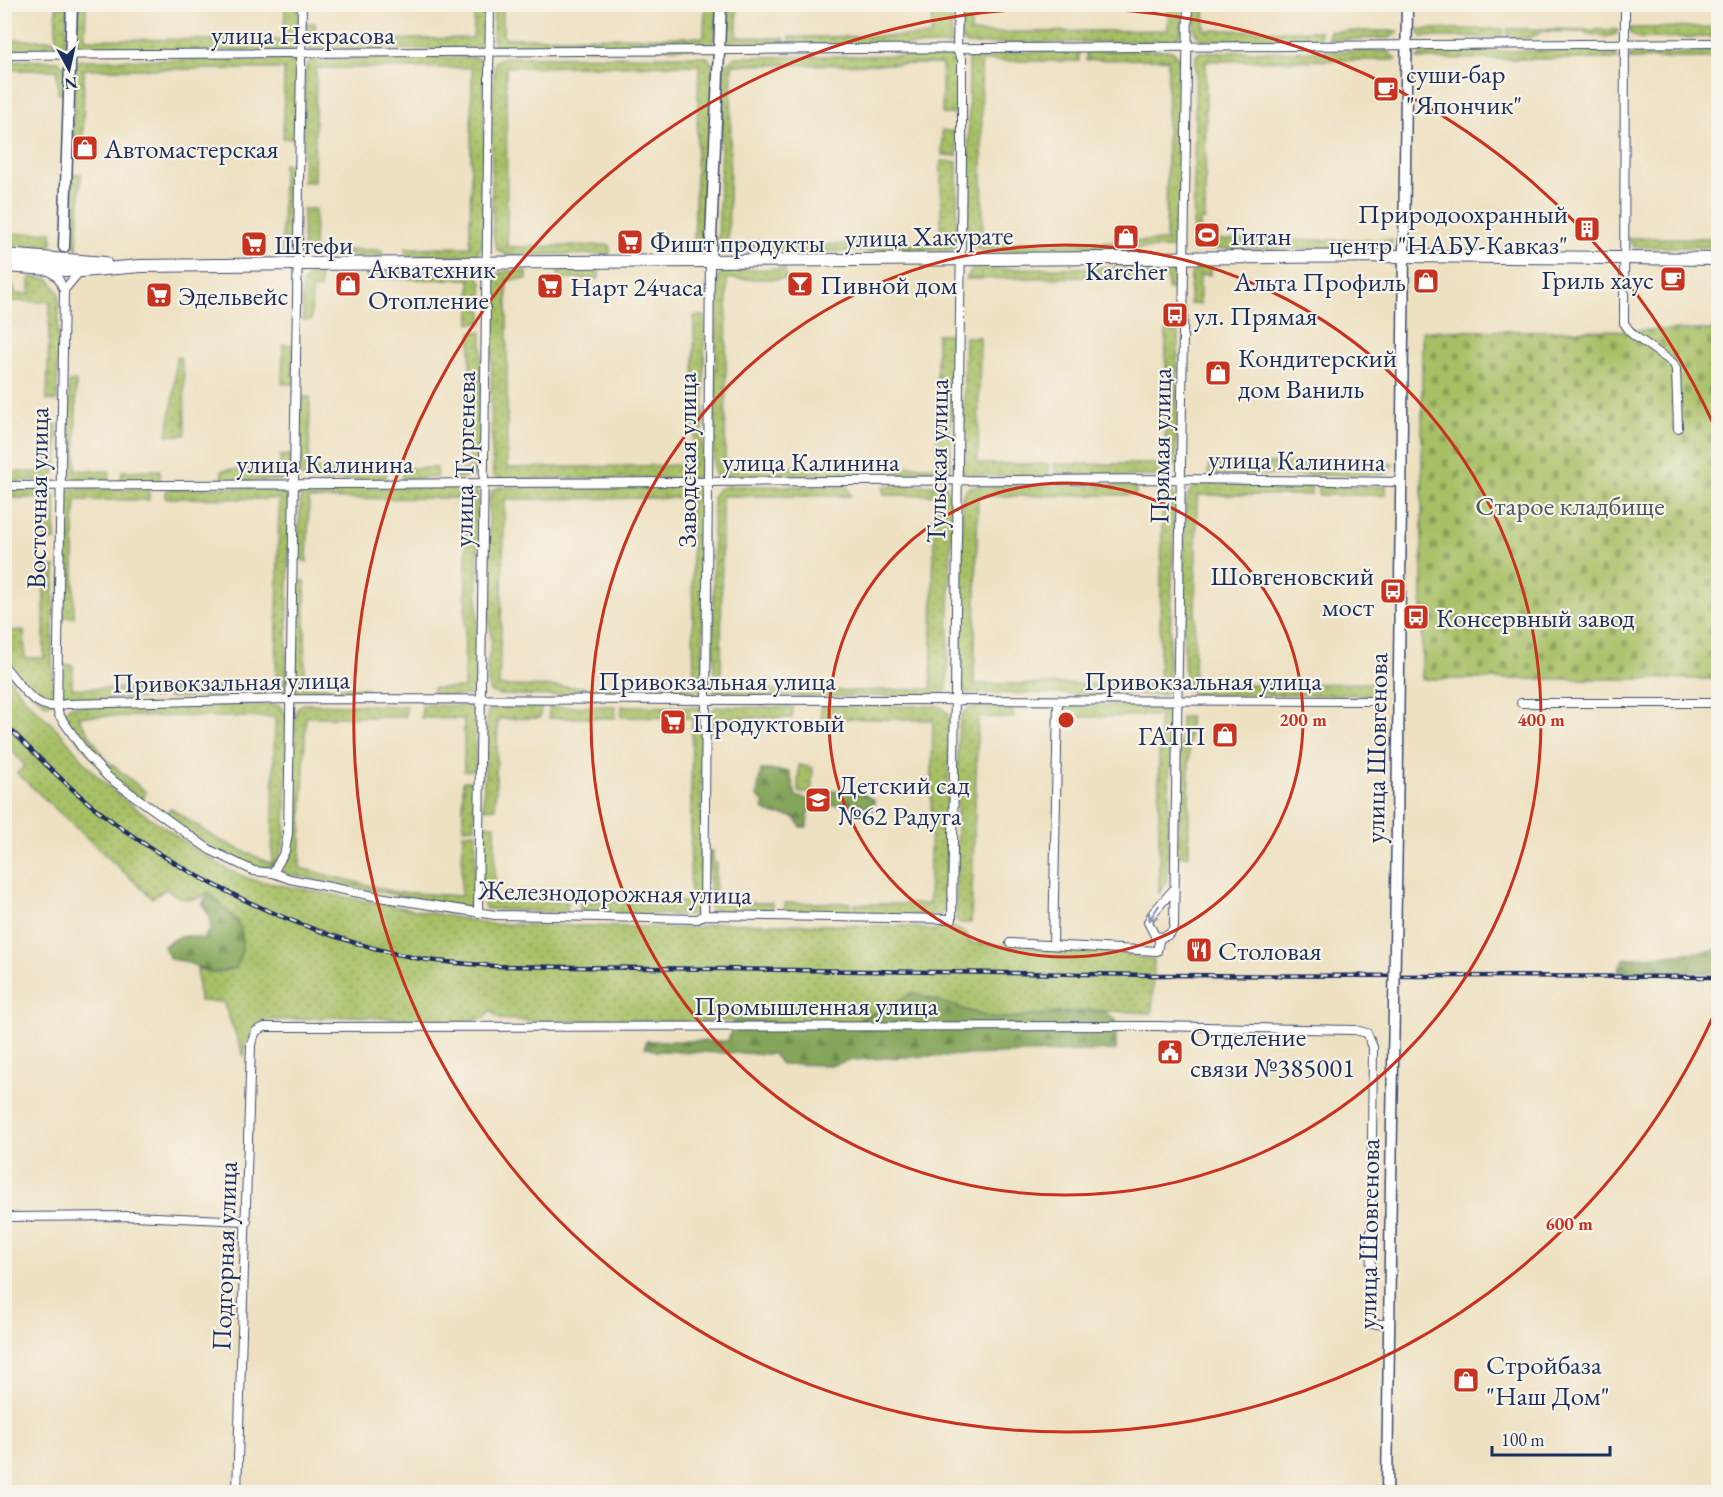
<svg xmlns="http://www.w3.org/2000/svg" width="1723" height="1497" font-family="'EB Garamond',serif">
	<style>
		.grass { fill: url(#grass-dots); stroke: #617862; stroke-width: 1.5 }
		.forest { fill: url(#forest-firs); stroke: #506a5c; stroke-width: 1.5 }
		.cemetery { fill: url(#cemetery-stones); stroke: #617862; stroke-width: 1.5 }
		.lines { fill: none; stroke-linecap: round; stroke-linejoin: round }
		.street-casing { stroke: #3b4a6d; stroke-width: 10 }
		.secondary-casing { stroke: #3b4a6d; stroke-width: 13 }
		.primary-casing { stroke: #3b4a6d; stroke-width: 14 }
		.street { stroke: #fff; stroke-width: 8 }
		.secondary { stroke: #fff; stroke-width: 10 }
		.primary { stroke: #fff; stroke-width: 12 }
		.rail-casing { stroke: #1b2f5e; stroke-width: 4.5 }
		.rail { stroke: #f7f3e8; stroke-width: 2; stroke-dasharray: 7; stroke-linecap: butt }
		.secondary-bridge-casing { stroke: #3b4a6d; stroke-width: 13; stroke-linecap: butt }
		.secondary-bridge { stroke: #fff; stroke-width: 10 }
		.oneway { stroke: #8d97ae }
		.ring { fill: none; stroke: #c8321e; stroke-width: 3 }
		.labels { text-anchor: middle; dominant-baseline: central; stroke-width: 4.5; stroke-linejoin: round; paint-order: stroke }
		.street-label { font-size: 27px; fill: #1b2f5e; stroke: #f7f3e8 }
		.poi-label { font-size: 27px; fill: #1b2f5e; stroke: #f7f3e8; text-anchor: start }
		.park-label { font-size: 27px; fill: #455a60; stroke: #f7f3e8 }
		.centre { fill: #c8321e; stroke: #f7f3e8; stroke-width: 3 }
		.ring-label { font-size: 18px; text-anchor: middle; font-weight: bold; fill: #c8321e; stroke: #f7f3e8; stroke-width: 4.5; stroke-linejoin: round; paint-order: stroke }
	</style>
	<defs>
		<pattern id="grass-dots" width="8" height="8" patternUnits="userSpaceOnUse" patternTransform="scale(1.5)"><rect width="8" height="8" fill="#a7c065"/><path d="M2 2h.1M6 6h.1" fill="none" stroke="#879c56" stroke-width="1.8" stroke-linecap="round"/></pattern>
		<pattern id="forest-firs" width="22" height="20" patternUnits="userSpaceOnUse" patternTransform="scale(1.5)"><rect width="22" height="20" fill="#85a65a"/><path d="M5 1l3.5 6h-7zM16 11l3.5 6h-7z" fill="#6c884e"/></pattern>
		<pattern id="cemetery-stones" width="16" height="16" patternUnits="userSpaceOnUse" patternTransform="scale(1.5)"><rect width="16" height="16" fill="#a7c065"/><path d="M2 7V4a2 2 0 0 1 4 0v3zM10 15v-3a2 2 0 0 1 4 0v3z" fill="#879c56"/></pattern>
	</defs>
	<rect width="100%" height="100%" fill="#f7f3e8"/>
	<filter id="ink" filterUnits="userSpaceOnUse"><feTurbulence type="fractalNoise" baseFrequency=".0167" numOctaves="2"/><feDisplacementMap in="SourceGraphic" scale="12" xChannelSelector="R" yChannelSelector="G"/><feConvolveMatrix kernelMatrix="1 2 1 2 8 2 1 2 1" color-interpolation-filters="sRGB"/></filter>
	<filter id="wash" filterUnits="userSpaceOnUse"><feTurbulence type="fractalNoise" baseFrequency=".008" numOctaves="4" result="noise"/><feDisplacementMap in="SourceGraphic" scale="24" xChannelSelector="R" yChannelSelector="G"/><feGaussianBlur stdDeviation="1.35" result="paint"/><feColorMatrix in="noise" values="0 0 0 0 0 0 0 0 0 0 0 0 0 0 0 0 0 1.4 0 .05"/><feComposite in="paint" operator="in"/></filter>
	<g filter="url(#wash)">
		<rect width="100%" height="100%" fill="#eee1c2"/>
		<path class="grass" d="M77 5H86L85 39 284 40 285 5H299L298 45 290 51H80L76 45Z
			M475 5H486L484 44 481 49 311 50 306 46V23H315L316 41 473 38Z
			M494 5H503V38L704 37 705 5H717L714 43 708 48 498 49 493 42Z
			M727 5H737V37L784 38V47L730 44 725 37Z
			M933 5H952L951 45 790 47V37L931 36Z
			M961 5H971V33L1168 30V5H1182V30L1175 41 967 44 960 38Z
			M1193 5H1204L1205 30 1320 31V42L1201 40 1195 33Z
			M56 7H67L66 44 63 48 5 50V40H56Z
			M1718 27V37L1638 38 1630 33 1628 28Z
			M1417 29H1503V37H1422Z
			M1507 29 1618 30 1616 34 1605 37 1581 32 1542 31C1533 40 1519 38 1507 38Z
			M1329 31H1398L1390 38 1328 40Z
			M1646 49 1673 54 1718 49V58L1629 59 1634 50Z
			M1167 50 1174 52 1183 65 1179 241 1174 248 987 251 975 249 968 243 969 56 975 53 1079 51V61H981L983 243 1166 241 1168 59 1086 60V51Z
			M1611 50 1618 59H1417L1423 52Z
			M1388 51 1396 60 1206 61 1205 220H1200L1201 240H1392L1391 245 1382 249H1200L1193 240 1196 56 1200 52Z
			M946 55C966 59 958 98 957 114H942V64L732 65 728 245 941 244V161L957 162V244L953 250 733 253 722 249 718 241 724 65 736 57Z
			M698 56 707 57 713 65 705 247 691 254 670 249V244H694L699 65 506 67 507 247 610 245V254L507 255 497 250 493 235 491 124 495 61 505 57Z
			M472 57 481 60 484 64V242L478 253 470 256 406 255V248L470 247 472 68H316L314 182H303L305 69 311 59Z
			M284 59 292 60 296 68V139L283 138 284 69H84L83 138H73L75 67 80 60Z
			M4 60 58 61 65 68V93H58L57 70H5Z
			M942 131H957V156L942 155Z
			M283 164H293V247L288 254H282Z
			M72 174H81L77 249 71 242Z
			M303 209H315L314 250H382V256H314L303 248Z
			M52 232V244L47 247 5 245V234Z
			M1627 238H1718V247H1634Z
			M1210 266V275H1200V304H1190L1191 274 1197 268Z
			M1164 267 1178 274V289H1168L1167 276 966 279 972 270 977 269Z
			M785 269 786 279H727L725 467 937 466V334H953L950 474 716 476 713 467 718 275 729 270Z
			M558 270H599V279H558Z
			M507 271H527V279L507 280V468L694 465V316H705L702 474 695 478 506 479H498L493 475 491 404 493 285 498 274Z
			M367 272 476 273 482 283V323H470V279H367Z
			M310 274H320V289L312 290 311 320H303L302 284Z
			M30 277 49 279 59 293 57 401 47 400 50 302 5 301V286L14 287 15 294H30Z
			M1166 331H1178L1176 464 1163 476H1056L1054 464H1165Z
			M471 332H482L480 463 473 477 453 478V470H466L468 467Z
			M965 337H980L978 464H1048L1049 477 964 475 962 470Z
			M283 345H294V384H282Z
			M176 357H180L184 375 185 435H167L174 394Z
			M76 381V470L110 471 109 480 106 482H76L68 476 69 382Z
			M300 397H310L309 469 386 468V479L309 481 301 477 298 471Z
			M47 424 57 425C56 483 65 481 5 481V472H46Z
			M292 455V472L286 480 222 482V470L280 469V456Z
			M1394 463 1388 472 1379 475H1208L1209 464Z
			M402 468H437V478L402 479Z
			M160 470V481H121L122 471Z
			M1204 484 1311 486V495H1197L1194 685 1380 683 1376 695H1193L1185 685 1183 603 1185 510 1188 495 1192 488Z
			M698 485 704 491V498L703 694 593 696V688L694 686 691 498 505 499 499 686 586 687V696L498 695 489 691 487 664 492 642 489 620V501L492 491 499 487Z
			M946 485 952 503 947 689 943 696 720 697 714 693 713 496 717 490 726 486H847L851 496H722L721 689 851 691 931 689 935 495H884V486Z
			M1135 485 1136 495 978 496 974 684H1159L1163 486H1169L1175 499 1168 690 1164 695 967 693 961 684 960 663 962 496 966 490 972 486Z
			M1386 486V495H1318V487Z
			M226 487 279 489 290 500 286 691 284 695 167 698 164 688 276 686 279 499 165 498V491L169 489Z
			M366 487H472L478 494 477 689 475 695 433 697V688H464L467 498 309 499 307 562 297 558 301 492 309 489Z
			M71 489H149V500H76L74 524V617H60L65 493Z
			M45 490 55 496V540H46L45 498H5V491Z
			M44 567H55L52 659 54 702 47 705 28 690 5 662V631L24 630 25 658H44Z
			M296 581H305V686L367 688V697L300 696 293 692Z
			M60 665H73L72 688 159 689V698L70 699C56 693 60 679 60 665Z
			M4 672 27 701 59 731 94 773 123 799 192 847 230 871 253 880 491 924 679 928 699 927 717 923 906 926 938 931V924L943 922 967 934 970 943 1119 952 1154 960 1152 1013 1091 1010 994 1019 913 993 856 1022 530 1021 499 1019 491 1010 484 1018 458 1023 353 1016 263 1021 246 1042 244 1056 223 1002 199 1001 197 968 212 973 236 968C253 926 235 920 209 893 191 903 182 901 166 889L152 898 17 773 25 766 5 742Z
			M303 704 406 706 405 717H306L300 868 395 892 461 896 463 833 476 832 474 896 469 907 462 908 283 873C279 861 290 851 291 839 295 800 293 761 294 722L297 709Z
			M279 705 288 717 285 837C281 853 278 870 259 869L211 848 165 817 170 808 217 839 272 864 275 717 78 716 105 759 146 792 142 801C118 782 71 743 64 713L71 706Z
			M422 705 470 706 475 709 476 770 464 771V719L421 718Z
			M1158 705 1165 708 1171 720 1167 880 1159 894V716L1059 717 1064 706Z
			M496 706 541 707 540 718 498 719 495 808 483 809 487 713Z
			M615 706V718H549V707Z
			M622 706 702 707 701 908 696 915 580 913V901L690 902 692 718 621 717Z
			M821 706H940L949 714 948 901 945 909 939 916 856 914 855 904H929L933 720 821 718Z
			M715 707H793L792 718H716V733L711 731 710 714Z
			M978 707H1011L1014 718 978 717 971 923H958L956 918 958 735C960 720 960 708 978 707Z
			M1181 717H1189V856H1178Z
			M799 765 813 768 811 793H800L798 790Z
			M463 781H474L475 827 463 828Z
			M482 825H495V899L568 902 566 913 486 909 482 899Z
			M709 851H713V862L716 863 715 902 772 903V913L710 910Z
			M785 903H851V914L784 912Z"/>
		<path class="forest" d="M761 770 789 771 796 796 810 800 832 791 861 793 874 800V810L860 804 816 806 808 813 807 827H801L794 817 769 813 763 809 765 804 757 796Z
			M209 893C235 920 253 926 236 968L212 973 184 961 170 959 164 946C176 936 187 933 202 939L211 930 209 916 202 904Z
			M1718 950V973H1617L1624 959Z
			M913 993 994 1019 1104 1011 1116 1020V1050L904 1057 851 1060 833 1065 781 1064 773 1054 657 1051 645 1047 646 1041H728L734 1021 856 1022Z"/>
		<path class="cemetery" d="M1718 330V679H1422V331Z"/>
	</g>
	<g filter="url(#ink)">
		<g class="lines">
			<defs>
				<path id="street" d="M1625 4 1624 323 1632 334 1673 363 1676 369 1678 428
					M4 55 1718 43
					M47 269 58 278 64 290 57 706 66 704 290 699 1378 701
					M64 290 80 271
					M4 486 1180 479 1402 482
					M4 666C19 683 33 709 57 706L59 715 87 755 108 777 210 850 254 871 273 873 290 879 379 897 495 915 698 919 704 915 952 919 962 159V59L957 50 958 4
					M1521 703H1718
					M273 873 285 851 288 833 302 4
					M1174 889 1152 914 1148 922 1155 936C1164 938 1171 936 1174 927L1188 4
					M478 913 490 4
					M704 915 710 262
					M1010 943 1157 951 1160 937
					M1053 945 1058 702
					M4 1217 133 1216 247 1221
					M237 1492 251 1044 256 1031 265 1027 1155 1026 1355 1030 1367 1033 1373 1047 1370 1324H1389"/>
				<path id="secondary" d="M64 247 72 4
					M710 262 721 4
					M1397 831 1407 4
					M1387 1492 1391 1182"/>
				<path id="primary" d="M4 255 105 263
					M4 266 81 271 140 266 297 264 1404 256 1718 259"/>
			</defs>
			<use href="#street" class="street-casing"/>
			<use href="#secondary" class="secondary-casing"/>
			<use href="#primary" class="primary-casing"/>
			<use href="#street" class="street"/>
			<use href="#secondary" class="secondary"/>
			<use href="#primary" class="primary"/>
			<defs>
				<path id="rail" d="M4 723C32 751 59 779 90 804 180 877 302 935 416 958 441 963 468 963 493 966L1156 975 1718 977"/>
			</defs>
			<use href="#rail" class="rail-casing"/>
			<use href="#rail" class="rail"/>
			<defs>
				<path id="secondary-bridge" d="M1391 1182 1397 831"/>
			</defs>
			<use href="#secondary-bridge" class="secondary-bridge-casing"/>
			<use href="#secondary-bridge" class="secondary-bridge"/>
		</g>
		<defs><path id="oneway-shaft" d="M-6 0H5M1.5-3L5.5 0L1.5 3" fill="none" stroke-width="1.6" stroke-linecap="round" stroke-linejoin="round" transform="scale(1.5)"/></defs>
		<use class="oneway" href="#oneway-shaft" transform="translate(1154 913) rotate(123)"/>
	</g>
	<g class="ring">
		<circle cx="1066" cy="720" r="237"/>
		<circle cx="1066" cy="720" r="475"/>
		<path d="M1716 1010A712 712 0 1 1 1716 430"/>
	</g>
	<defs>
		<symbol id="cafe-square" viewBox="-11 -11 22 22"><rect x="-9" y="-9" width="18" height="18" rx="4" fill="#c8321e" stroke="#f7f3e8"/><path d="M-5.5-4.5H6V0H3Q3 3.5 0 3.5H-2.5Q-5.5 3.5-5.5 0ZM3-3.2v2h1.7v-2ZM-6 4.5H4V6H-6Z" fill="#fff"/></symbol>
		<symbol id="shop-square" viewBox="-11 -11 22 22"><rect x="-9" y="-9" width="18" height="18" rx="4" fill="#c8321e" stroke="#f7f3e8"/><path d="M-5-2.5h2.3a2.7 3.5 0 0 1 5.4 0H5L5.5 6h-11ZM-1.5-2.5h3a1.5 2.3 0 0 0-3 0Z" fill="#fff"/></symbol>
		<symbol id="building-square" viewBox="-11 -11 22 22"><rect x="-9" y="-9" width="18" height="18" rx="4" fill="#c8321e" stroke="#f7f3e8"/><path d="M-4-6H4V6H1V3H-1V6H-4ZM-2.5-4.3h1.7v1.8h-1.7ZM.8-4.3h1.7v1.8H.8ZM-2.5-1h1.7V.8h-1.7ZM.8-1h1.7V.8H.8Z" fill="#fff"/></symbol>
		<symbol id="stadium-square" viewBox="-11 -11 22 22"><rect x="-9" y="-9" width="18" height="18" rx="4" fill="#c8321e" stroke="#f7f3e8"/><path d="M0-5a6.5 5 0 1 0 0 10a6.5 5 0 1 0 0-10ZM-3.5-1.8h7v3.6h-7Z" fill="#fff"/></symbol>
		<symbol id="supermarket-square" viewBox="-11 -11 22 22"><rect x="-9" y="-9" width="18" height="18" rx="4" fill="#c8321e" stroke="#f7f3e8"/><path d="M-6-5.5h2.5l.6 2H6L4.5 2H-2.5L-4.4-4H-6ZM-1.5 3.2a1.3 1.3 0 1 0 .1 0ZM3 3.2a1.3 1.3 0 1 0 .1 0Z" fill="#fff"/></symbol>
		<symbol id="bar-square" viewBox="-11 -11 22 22"><rect x="-9" y="-9" width="18" height="18" rx="4" fill="#c8321e" stroke="#f7f3e8"/><path d="M-6-5H6L.8 .8V4.5H3.5V6h-7V4.5H-.8V.8Z" fill="#fff"/></symbol>
		<symbol id="bus-square" viewBox="-11 -11 22 22"><rect x="-9" y="-9" width="18" height="18" rx="4" fill="#c8321e" stroke="#f7f3e8"/><path d="M-5-6H5V4H4V6H2V4H-2V6H-4V4H-5ZM-3.5-4V0h7V-4ZM-3.5 1.2v1.5H-2V1.2ZM2 1.2v1.5H3.5V1.2Z" fill="#fff"/></symbol>
		<symbol id="school-square" viewBox="-11 -11 22 22"><rect x="-9" y="-9" width="18" height="18" rx="4" fill="#c8321e" stroke="#f7f3e8"/><path d="M0-5L7-2L0 1L-7-2ZM-4 1L0 2.5L4 1V4Q0 6-4 4Z" fill="#fff"/></symbol>
		<symbol id="restaurant-square" viewBox="-11 -11 22 22"><rect x="-9" y="-9" width="18" height="18" rx="4" fill="#c8321e" stroke="#f7f3e8"/><path d="M-5-6h1v4h1v-4h1v4h1v-4h1v5L-1.5 .5V6h-2V.5L-5-1ZM5-6V6H3V1.5H1.5Q1.5-4 5-6Z" fill="#fff"/></symbol>
		<symbol id="civic-square" viewBox="-11 -11 22 22"><rect x="-9" y="-9" width="18" height="18" rx="4" fill="#c8321e" stroke="#f7f3e8"/><path d="M-.6-6.5H3V-4.5H.6V-3L4-1V1h2V6H-6V1h2V-1L-.6-3ZM-1.2 2.5V6h2.4V2.5Z" fill="#fff"/></symbol>
	</defs>
	<g fill-rule="evenodd">
		<use href="#cafe-square" x="1371" y="74" width="30" height="30"/>
		<use href="#shop-square" x="70" y="133" width="30" height="30"/>
		<use href="#building-square" x="1572" y="214" width="30" height="30"/>
		<use href="#stadium-square" x="1192" y="220" width="30" height="30"/>
		<use href="#shop-square" x="1111" y="222" width="30" height="30"/>
		<use href="#supermarket-square" x="615" y="227" width="30" height="30"/>
		<use href="#supermarket-square" x="239" y="229" width="30" height="30"/>
		<use href="#cafe-square" x="1658" y="264" width="30" height="30"/>
		<use href="#shop-square" x="1411" y="266" width="30" height="30"/>
		<use href="#shop-square" x="333" y="269" width="30" height="30"/>
		<use href="#bar-square" x="785" y="269" width="30" height="30"/>
		<use href="#supermarket-square" x="535" y="271" width="30" height="30"/>
		<use href="#supermarket-square" x="144" y="280" width="30" height="30"/>
		<use href="#bus-square" x="1160" y="300" width="30" height="30"/>
		<use href="#shop-square" x="1203" y="358" width="30" height="30"/>
		<use href="#bus-square" x="1378" y="576" width="30" height="30"/>
		<use href="#bus-square" x="1401" y="602" width="30" height="30"/>
		<use href="#supermarket-square" x="658" y="707" width="30" height="30"/>
		<use href="#shop-square" x="1210" y="720" width="30" height="30"/>
		<use href="#school-square" x="803" y="785" width="30" height="30"/>
		<use href="#restaurant-square" x="1184" y="935" width="30" height="30"/>
		<use href="#civic-square" x="1155" y="1037" width="30" height="30"/>
		<use href="#shop-square" x="1451" y="1365" width="30" height="30"/>
	</g>
	<g class="labels">
		<g class="street-label">
			<text x="303" y="34">улица Некрасова</text>
			<text transform="translate(929 236) rotate(-1)">улица Хакурате</text>
			<text transform="translate(1160 446) rotate(-89)">Прямая улица</text>
			<text transform="translate(464 459) rotate(-89)">улица Тургенева</text>
			<text transform="translate(686 460) rotate(-90)">Заводская улица</text>
			<text transform="translate(1297 460) rotate(1)">улица Калинина</text>
			<text x="811" y="461">улица Калинина</text>
			<text transform="translate(937 461) rotate(-89)">Тульская улица</text>
			<text x="325" y="463">улица Калинина</text>
			<text transform="translate(37 498) rotate(-89)">Восточная улица</text>
			<text x="717" y="680">Привокзальная улица</text>
			<text x="1203" y="680">Привокзальная улица</text>
			<text transform="translate(231 681) rotate(-1)">Привокзальная улица</text>
			<text transform="translate(1376 748) rotate(-89)">улица Шовгенова</text>
			<text transform="translate(615 892) rotate(1)">Железнодорожная улица</text>
			<text x="816" y="1005">Промышленная улица</text>
			<text transform="translate(1368 1234) rotate(-89)">улица Шовгенова</text>
			<text transform="translate(224 1256) rotate(-88)">Подгорная улица</text>
		</g>
		<g class="poi-label">
			<text x="1406" y="73">суши-бар<tspan x="1406" dy="31">"Япончик"</tspan></text>
			<text x="104" y="148">Автомастерская</text>
			<text x="1568" y="213" text-anchor="end">Природоохранный<tspan x="1568" dy="31">центр "НАБУ-Кавказ"</tspan></text>
			<text x="1226" y="235">Титан</text>
			<text x="650" y="242">Фишт продукты</text>
			<text x="274" y="244">Штефи</text>
			<text x="368" y="268">Акватехник<tspan x="368" dy="31">Отопление</tspan></text>
			<text x="1126" y="270" text-anchor="middle">Karcher</text>
			<text x="1654" y="279" text-anchor="end">Гриль хаус</text>
			<text x="1406" y="281" text-anchor="end">Альта Профиль</text>
			<text x="820" y="284">Пивной дом</text>
			<text x="570" y="286">Нарт 24часа</text>
			<text x="178" y="295">Эдельвейс</text>
			<text x="1194" y="315">ул. Прямая</text>
			<text x="1238" y="357">Кондитерский<tspan x="1238" dy="31">дом Ваниль</tspan></text>
			<text x="1374" y="575" text-anchor="end">Шовгеновский<tspan x="1374" dy="31">мост</tspan></text>
			<text x="1436" y="617">Консервный завод</text>
			<text x="692" y="722">Продуктовый</text>
			<text x="1206" y="735" text-anchor="end">ГАТП</text>
			<text x="838" y="784">Детский сад<tspan x="838" dy="31">№62 Радуга</tspan></text>
			<text x="1218" y="950">Столовая</text>
			<text x="1190" y="1036">Отделение<tspan x="1190" dy="31">связи №385001</tspan></text>
			<text x="1486" y="1364">Стройбаза<tspan x="1486" dy="31">"Наш Дом"</tspan></text>
		</g>
		<g class="park-label">
			<text x="1570" y="505">Старое кладбище</text>
		</g>
	</g>
	<circle cx="1066" cy="720" r="9" class="centre"/>
	<g class="ring-label">
		<text x="1303" y="726">200 m</text>
		<text x="1541" y="726">400 m</text>
		<text x="1569" y="1230">600 m</text>
	</g>
	<rect width="1723" height="1497" fill="none" stroke="#f7f3e8" stroke-width="24"/>
	<g transform="translate(69 69) rotate(172)" stroke="#f7f3e8" stroke-width="4.5" paint-order="stroke">
	<path d="M0-4.5L10 22L0 15L-10 22Z" fill="#1b2f5e"/>
	<text y="-9" font-size="16" font-weight="bold" text-anchor="middle" fill="#1b2f5e">N</text>
	</g>
	<path d="M1492 1446v9h118v-9" fill="none" stroke="#1b2f5e" stroke-width="3"/>
	<text x="1501" y="1446" font-size="18" fill="#1b2f5e" stroke="#f7f3e8" stroke-width="4.5" paint-order="stroke">100 m</text>
</svg>
